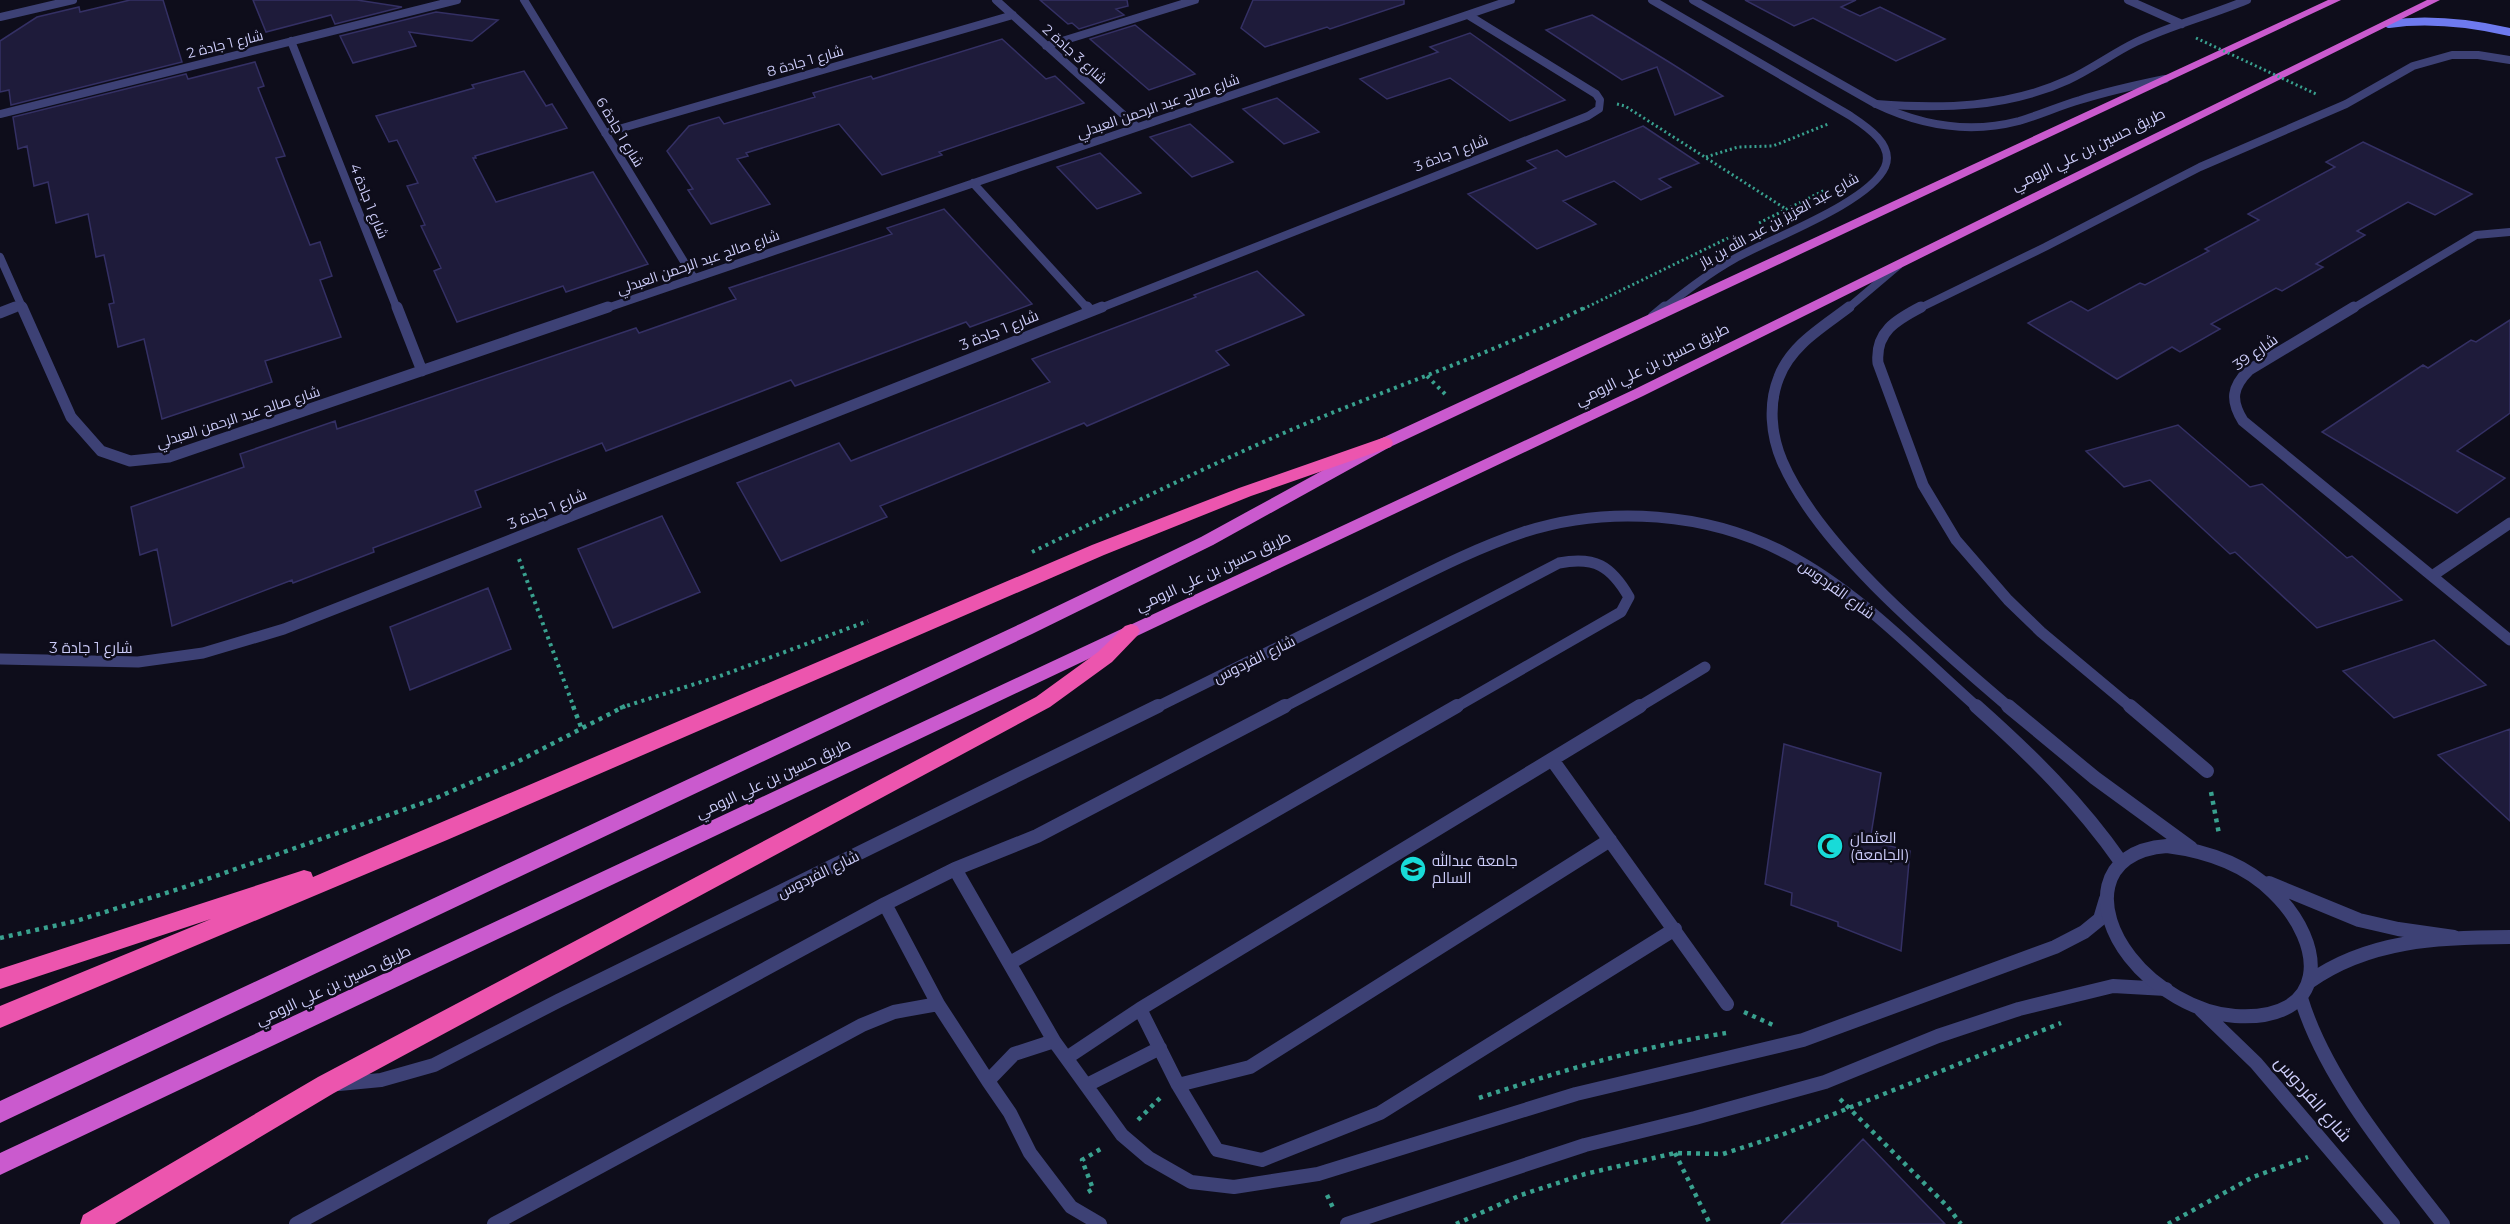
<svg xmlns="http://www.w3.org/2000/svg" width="2510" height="1224" font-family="Montserrat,Cairo,sans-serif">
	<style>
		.building { fill: #1e1b3a; stroke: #343064; stroke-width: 1.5 }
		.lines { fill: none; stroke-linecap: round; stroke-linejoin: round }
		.path-far2 { stroke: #39a18f; stroke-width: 3; stroke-dasharray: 2 3; stroke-linecap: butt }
		.path-far1 { stroke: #39a18f; stroke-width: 4; stroke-dasharray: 3 4.5; stroke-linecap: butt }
		.path { stroke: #39a18f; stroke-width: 4.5; stroke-dasharray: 4 5; stroke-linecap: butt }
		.service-far2 { stroke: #3d4175; stroke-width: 8 }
		.service-far1 { stroke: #3d4175; stroke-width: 11 }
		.service { stroke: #3d4175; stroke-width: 14 }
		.minor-far1 { stroke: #3d4175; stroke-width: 8 }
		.minor { stroke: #3d4175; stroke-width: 11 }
		.tertiary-far2 { stroke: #3d4175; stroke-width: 8 }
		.tertiary-far1 { stroke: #3d4175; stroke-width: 11 }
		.tertiary { stroke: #3d4175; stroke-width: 14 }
		.secondary { stroke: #6e7aef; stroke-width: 8 }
		.trunk { fill: #ca5ace; fill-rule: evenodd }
		.motorway { fill: #ec55ae; fill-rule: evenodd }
		.path-bridge { stroke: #39a18f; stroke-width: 3; stroke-dasharray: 2 3; stroke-linecap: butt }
		.labels { text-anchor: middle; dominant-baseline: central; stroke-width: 5; stroke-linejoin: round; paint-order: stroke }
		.far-street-label { font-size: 14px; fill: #cdcdfa; stroke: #0e0d1b }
		.street-label { font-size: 15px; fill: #cdcdfa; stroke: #0e0d1b }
		.poi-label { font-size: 15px; fill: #cdcdfa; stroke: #0e0d1b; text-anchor: start }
		.near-street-label { font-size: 18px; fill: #cdcdfa; stroke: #0e0d1b }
	</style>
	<rect width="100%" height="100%" fill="#0e0d1b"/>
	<path class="building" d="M130 0H163L182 62 11 105 9 90 0 92V41L37 17 79 7 80 12Z
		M253 0H357L402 7 335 24 331 15 266 32Z
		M1040 0H1127L1128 6 1116 9 1124 15 1079 29 1072 23 1068 24Z
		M1253 0H1404V4L1330 29 1327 27 1265 47 1241 28Z
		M1745 0H1856L1841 7 1860 16 1880 7 1945 39 1896 61 1813 18 1794 26Z
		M436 12 498 20 472 41 409 32 416 46 353 63 340 36Z
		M1592 15 1669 62 1723 96 1675 115 1657 67 1622 80 1546 30Z
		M1135 25 1195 74 1149 90 1090 39Z
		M1470 33 1565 100 1510 121 1450 78 1387 99 1360 79 1438 52 1430 47Z
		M1002 39 1046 79 1055 76 1084 103 939 152 942 155 882 175 839 124 746 153 748 156 737 159 770 204 711 224 688 190 693 189 667 151 689 126 719 117 724 124 815 97 813 93 871 76 873 79Z
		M255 62 264 86 258 88 285 156 276 158 310 245 320 242 332 276 320 280 341 337 265 361 272 382 162 419 144 339 118 347 109 304 114 303 104 255 96 257 88 214 56 223 48 182 34 186 27 146 18 149 13 117 186 74 188 79Z
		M524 71 546 106 552 104 567 128 475 156 476 158H473L496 202 593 172 648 264 566 292 563 286 457 322 434 271 441 268 421 226 425 225 407 186 418 183 397 140 389 142 376 116 474 88 472 85Z
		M1277 98 1319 132 1284 144 1243 109Z
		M1190 124 1233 162 1192 177 1150 137Z
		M1643 126 1699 163 1659 179 1671 187 1641 200 1614 181 1563 201 1596 224 1537 249 1468 194 1536 168 1527 161 1557 150 1566 157Z
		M2363 142 2472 194 2435 215 2408 202 2357 231 2365 235 2316 264 2323 267 2282 291 2276 288 2211 324 2220 329 2180 352 2172 347 2117 379 2028 323 2071 301 2088 311 2140 283 2145 285 2209 251 2205 249 2259 220 2248 214 2335 167 2326 162Z
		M1100 153 1141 193 1097 209 1057 167Z
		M944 209 1032 304 970 327 966 322 795 386 791 380 606 451 602 443 475 491 481 507 373 548 374 552 293 583 292 580 172 626 157 549 140 555 131 507 244 467 240 454 335 421 337 429 636 328 639 333 736 299 729 288 892 234 887 228Z
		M1257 271 1304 315 1216 351 1229 365 1087 426 1084 423 880 506 887 517 781 561 737 483 839 443 851 461 1050 382 1032 359 1196 297 1194 295Z
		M2510 320V413L2457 451 2505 478 2457 513 2322 432 2423 365 2428 368 2471 340 2476 342Z
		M2178 425 2250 487 2262 484 2347 558 2352 556 2402 600 2317 628 2235 552 2230 554 2150 480 2124 487 2086 451Z
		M662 516 700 592 613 628 578 549Z
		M488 588 511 649 410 690 390 627Z
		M2434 640 2486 685 2394 718 2343 671Z
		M2510 729V821L2438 755Z
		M1784 744 1881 773 1870 841 1910 851 1901 951 1838 926V922L1791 905 1792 893 1765 884Z
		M1863 1139 1945 1224H1781Z"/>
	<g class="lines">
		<path class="path-far2" d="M1617 104 1625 106 1786 209
			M1706 157 1738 147 1773 146 1828 124
			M1759 223 1825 190
			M1583 309 1728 238"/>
		<path class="path-far1" d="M1427 376 1446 395
			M1032 552C1126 507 1220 459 1317 419 1407 382 1499 350 1586 307
			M519 559 574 708
			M620 708 723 675 868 621"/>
		<path class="path" d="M573 706 581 727
			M2211 792 2219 834
			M0 938 76 921 182 888 434 799 517 762 625 706
			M1744 1012 1773 1025
			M1479 1098C1560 1071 1641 1047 1726 1033
			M1840 1099 1947 1206 1961 1224
			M1138 1120 1160 1098
			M1675 1153 1710 1224
			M1088 1192 1093 1189 1082 1160 1104 1147
			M1327 1195 1334 1210
			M1456 1224 1521 1195 1585 1174 1675 1153 1723 1154 1784 1134 2061 1023
			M2168 1224 2253 1177 2308 1157"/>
		<path class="service-far2" d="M2128 0 2182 24
			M1876 104C1942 109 2007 108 2068 80 2092 69 2113 53 2136 42 2172 25 2211 15 2247 0
			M1918 309 2045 247 2200 167 2346 104 2413 66 2452 55H2478L2510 60"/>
		<path class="service-far1" d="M1921 307C1896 320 1875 332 1878 363L1923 485 1956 540 2008 600 2041 632 2132 708
			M1282 708 1559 563C1595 556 1611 566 1629 597L1621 612 1454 708
			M1637 708 1705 667"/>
		<path class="service" d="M2130 706 2207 771
			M1553 761 1727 1004
			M955 869 1054 1041
			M885 904 938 1004 988 1081
			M1010 963 1457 706
			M1140 1009 1178 1085 1217 1150 1262 1160 1380 1113 1675 929
			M1068 1057 1140 1009 1640 706
			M1087 1085 1160 1048
			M1178 1085 1250 1067 1610 840
			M296 1224 885 904 955 869 1037 836 1285 706
			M494 1224 862 1025 894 1012 938 1004
			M1100 1224 1071 1207 1030 1153 1010 1113 988 1081 1014 1054 1054 1041 1122 1135 1149 1158 1191 1182 1234 1187 1318 1174 1576 1094 1803 1040 2055 947 2084 932 2100 919 2106 899
			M1347 1224 1585 1145 1695 1118 1825 1082 1938 1036 2019 1009 2113 986 2166 989"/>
		<path class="minor-far1" d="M524 0 694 278
			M996 0 1137 127
			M0 17 73 0
			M291 41 397 309
			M1046 46 1195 0
			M0 114 457 0
			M605 133 1013 15
			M973 183 1088 309
			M0 257 23 309
			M11 309 22 305
			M604 309 1511 0
			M1098 309 1588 116 1599 109 1600 100 1596 94 1468 15
			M2352 309 2476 235 2510 232"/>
		<path class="minor" d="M22 307 71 417 101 451 130 461 169 457 608 307
			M397 307 422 371
			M1087 307 1090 311
			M2354 307 2249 370C2232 387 2230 400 2243 421L2510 640
			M0 313 15 307
			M2432 576 2510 523
			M0 659 138 662 203 653 284 629 1102 307"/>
		<path class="tertiary-far2" d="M1652 0 1849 115C1864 125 1895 144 1885 167 1869 203 1769 239 1734 259 1709 273 1686 291 1663 309
			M1693 0 1876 104C1922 126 1969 134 2019 121 2040 115 2059 106 2080 100 2108 91 2136 85 2165 79
			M1847 309 1899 265"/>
		<path class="tertiary-far1" d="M1849 307C1823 327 1791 345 1779 377 1768 404 1771 435 1782 461 1819 548 1938 646 2010 708
			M1653 317 1665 307
			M1155 708C1223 674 1291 641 1359 607 1413 581 1467 551 1524 532 1608 505 1708 512 1787 554 1859 592 1917 654 1978 708"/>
		<path class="tertiary" d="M1976 706C2030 754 2080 803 2121 862
			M2008 706 2095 778 2191 848
			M2167 846C2206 851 2245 864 2273 892 2328 945 2329 1022 2235 1016 2196 1013 2154 988 2130 957 2093 910 2097 851 2167 846Z
			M2269 883 2359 920 2398 929 2454 937
			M2309 982C2368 940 2439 937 2510 937
			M2301 998C2325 1078 2392 1158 2443 1224
			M2201 1010 2256 1063 2393 1224
			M339 1084 381 1080 434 1065 558 1001 1158 706"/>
		<path class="secondary" d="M2389 24C2430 18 2470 23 2510 32"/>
		<path class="trunk" d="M2328 0H2341L1390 447 1213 545 1032 634 0 1123V1101L1020 624 1201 537 1380 439Z
			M2427 0H2440L1643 396 0 1175V1153L1633 390Z"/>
		<path class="motorway" d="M1385 437 1391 439 1393 443 1391 447 1251 496 1104 555 447 840 0 1028V1006L211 919 0 989V969L304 870 311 872 313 877 1092 545 1239 488Z
			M1131 624 1137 626 1140 631 1137 636 1112 662 1050 707 334 1093 115 1224H80L83 1215 318 1077 1036 697 1098 652 1125 626Z"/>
		<path class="path-bridge" d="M2196 38 2316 94"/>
	</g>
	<defs>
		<symbol id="mosque-disc" viewBox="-11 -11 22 22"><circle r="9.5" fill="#18dbd8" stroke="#0e0d1b"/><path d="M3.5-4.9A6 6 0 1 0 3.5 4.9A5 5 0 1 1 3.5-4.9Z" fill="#111"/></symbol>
		<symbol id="university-disc" viewBox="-11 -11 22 22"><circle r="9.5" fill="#18dbd8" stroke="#0e0d1b"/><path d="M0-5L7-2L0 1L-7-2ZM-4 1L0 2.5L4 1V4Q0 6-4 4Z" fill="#111"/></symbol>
	</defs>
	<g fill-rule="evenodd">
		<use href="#mosque-disc" x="1815" y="831" width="30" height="30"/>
		<use href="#university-disc" x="1398" y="854" width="30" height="30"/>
	</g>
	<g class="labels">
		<g class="far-street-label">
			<text transform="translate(225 44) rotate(-14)">شارع 1 جادة 2</text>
			<text transform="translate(1075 54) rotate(42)">شارع 3 جادة 2</text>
			<text transform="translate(805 61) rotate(-16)">شارع 1 جادة 8</text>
			<text transform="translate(1158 106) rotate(-19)">شارع صالح عبد الرحمن العبدلي</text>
			<text transform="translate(620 132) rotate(59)">شارع 1 جادة 6</text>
			<text transform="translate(1451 153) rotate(-21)">شارع 1 جادة 3</text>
			<text transform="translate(369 201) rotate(68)">شارع 1 جادة 4</text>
			<text transform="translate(1779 220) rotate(-29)">شارع عبد العزيز بن عبد الله بن باز</text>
			<text transform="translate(698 262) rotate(-19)">شارع صالح عبد الرحمن العبدلي</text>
			<text transform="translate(238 417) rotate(-18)">شارع صالح عبد الرحمن العبدلي</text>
		</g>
		<g class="street-label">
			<text transform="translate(2088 149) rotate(-26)">طريق حسين بن علي الرومي</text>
			<text transform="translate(999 330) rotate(-22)">شارع 1 جادة 3</text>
			<text transform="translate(2255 352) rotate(-35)">شارع 39</text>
			<text transform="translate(1652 364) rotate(-26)">طريق حسين بن علي الرومي</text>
			<text transform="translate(547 509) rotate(-22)">شارع 1 جادة 3</text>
			<text transform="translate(1213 571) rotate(-25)">طريق حسين بن علي الرومي</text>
			<text transform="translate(1837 589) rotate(36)">شارع الفردوس</text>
			<text x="91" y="647">شارع 1 جادة 3</text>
			<text transform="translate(1254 659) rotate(-26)">شارع الفردوس</text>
			<text transform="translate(773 778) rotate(-25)">طريق حسين بن علي الرومي</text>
			<text transform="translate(818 874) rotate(-26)">شارع الفردوس</text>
			<text transform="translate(333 985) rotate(-25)">طريق حسين بن علي الرومي</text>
		</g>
		<g class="poi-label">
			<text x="1850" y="837">العثمان<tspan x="1850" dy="17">(الجامعة)</tspan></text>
			<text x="1432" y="860">جامعة عبدالله<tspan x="1432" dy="17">السالم</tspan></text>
		</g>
		<g class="near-street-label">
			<text transform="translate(2313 1099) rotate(49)">شارع الفردوس</text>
		</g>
	</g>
</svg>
